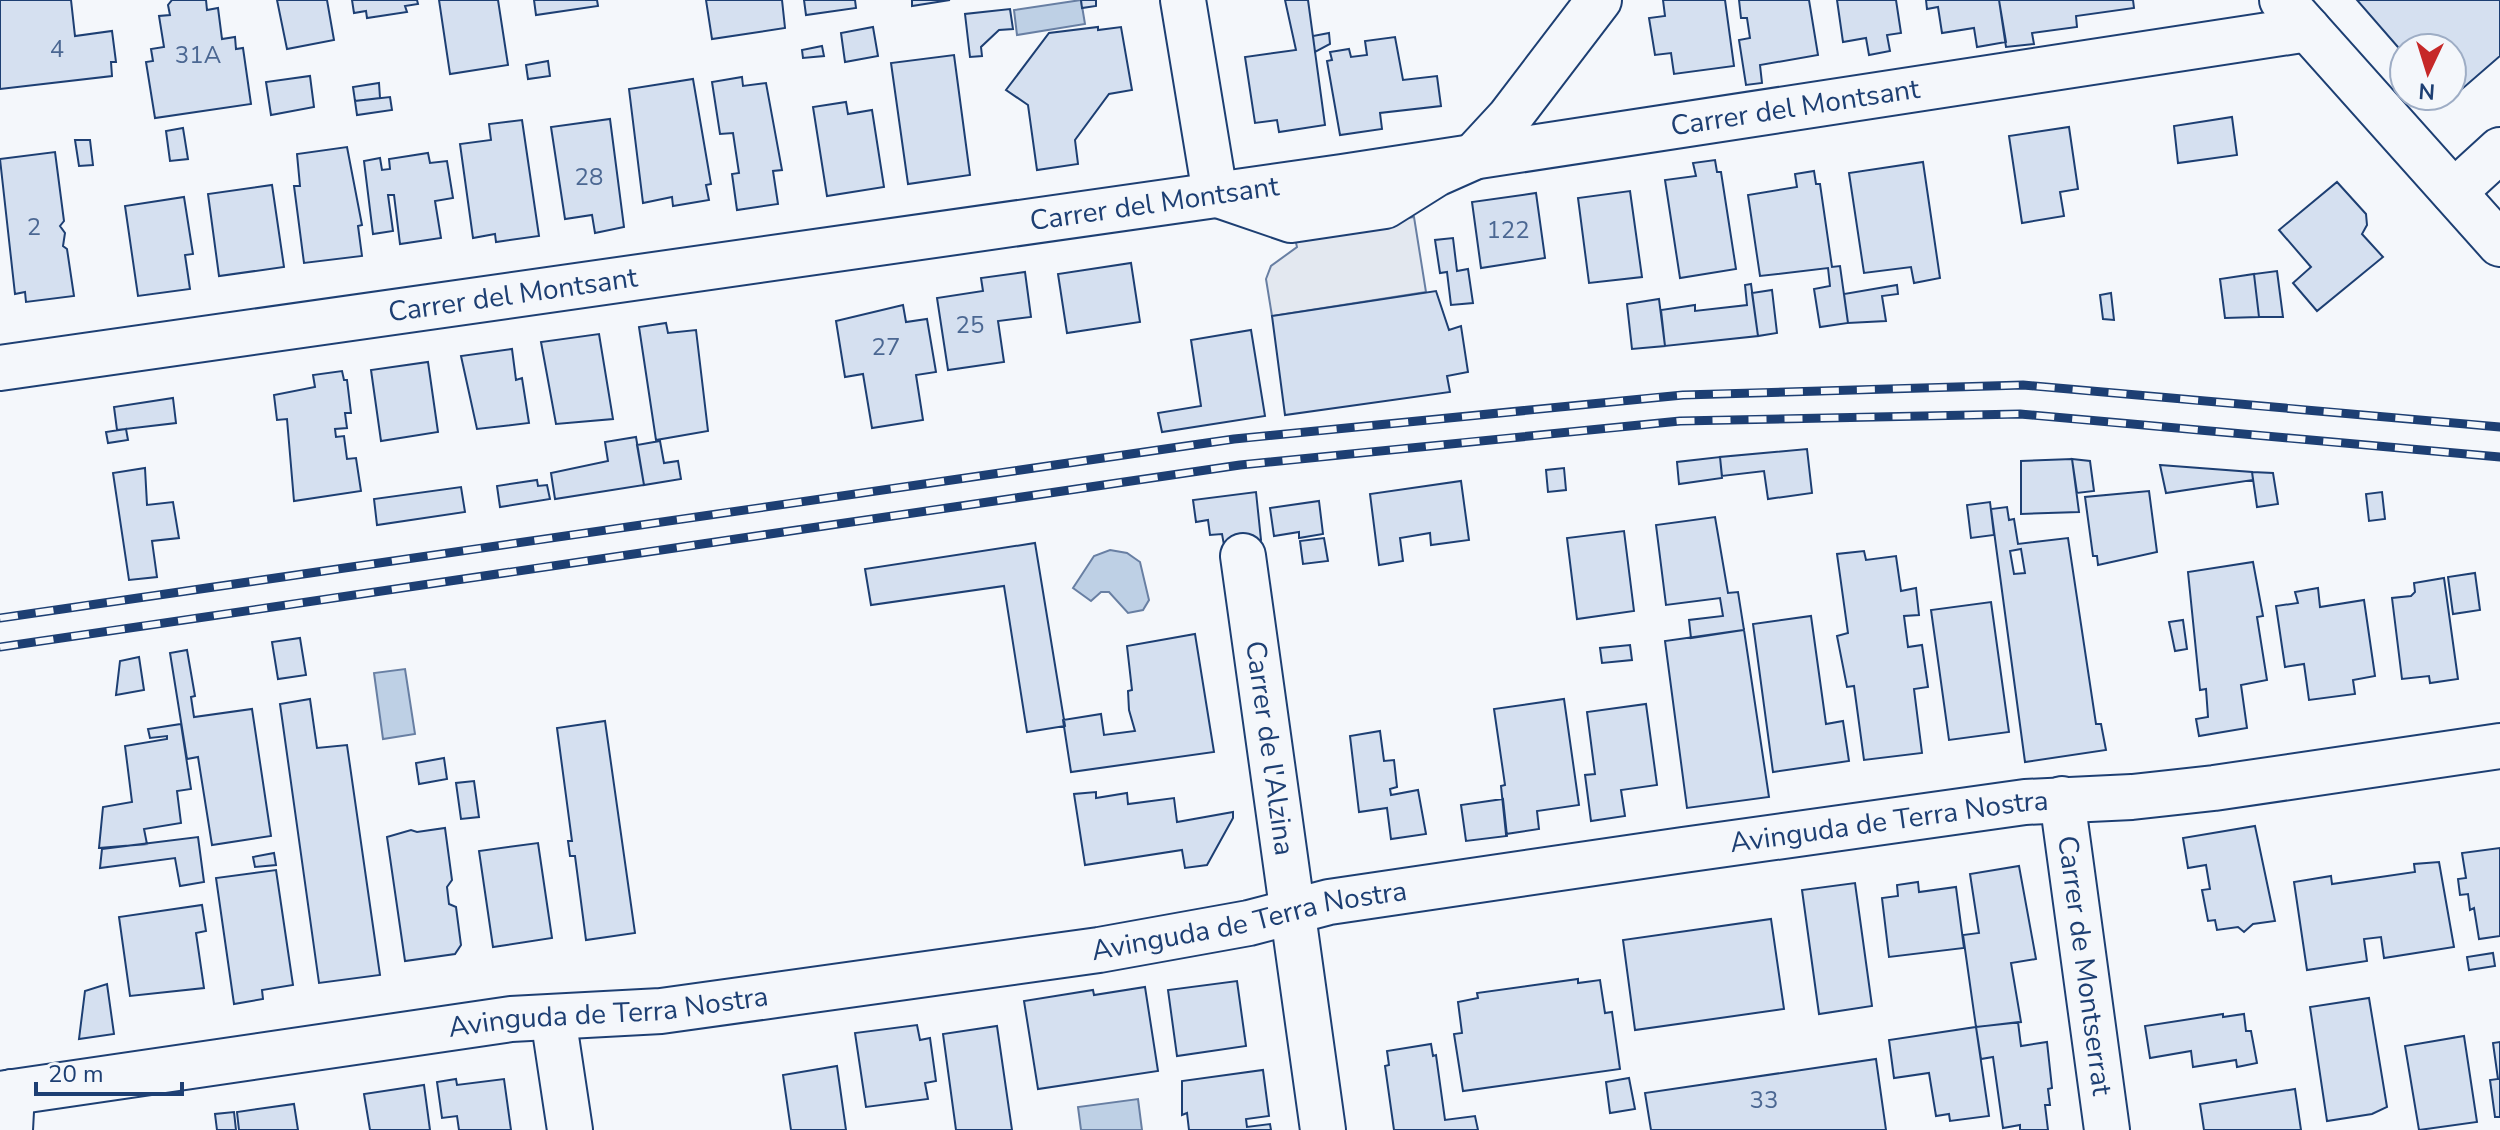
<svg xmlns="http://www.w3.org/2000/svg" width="2500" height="1130" font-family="'Nunito Sans',sans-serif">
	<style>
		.parking { fill: #e3e8f0; stroke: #687fa3; stroke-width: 2 }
		.water { fill: #bed0e5; stroke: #687fa3; stroke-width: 2 }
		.building { fill: #d5e0f0; stroke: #1d3f73; stroke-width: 2; fill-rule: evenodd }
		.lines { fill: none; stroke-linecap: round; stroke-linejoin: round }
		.minor-casing { stroke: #1d3f73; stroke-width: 48 }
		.secondary-casing { stroke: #1d3f73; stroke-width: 48 }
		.minor { stroke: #f4f7fb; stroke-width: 44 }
		.secondary { stroke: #f4f7fb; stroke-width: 44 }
		.rail-casing { stroke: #1d3f73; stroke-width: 9 }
		.rail { stroke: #f4f7fb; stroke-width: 6; stroke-dasharray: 18; stroke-linecap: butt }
		.labels { text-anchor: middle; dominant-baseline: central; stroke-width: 6; stroke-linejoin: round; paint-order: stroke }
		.number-label { font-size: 24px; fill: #4b6792 }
		.street-label { font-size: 28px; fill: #1d3f73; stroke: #f4f7fb }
	</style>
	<rect width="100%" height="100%" fill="#f4f7fb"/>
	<path class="parking" d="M1414 217 1426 292 1272 316 1266 279 1271 266 1297 247 1294 234Z"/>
	<path class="water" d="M1081 0 1085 24 1017 35 1014 10Z
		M1110 550 1127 553 1140 562 1149 600 1143 610 1128 613 1109 592H1101L1091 601 1073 588 1094 556Z
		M405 669 415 734 383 739 374 673Z
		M1138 1099 1142 1130H1081L1078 1107Z"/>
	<path class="building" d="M0 0H71L75 36 112 31 116 62H111L112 76 0 89Z
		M172 0H206L207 10 218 8 222 39 235 37 236 49 243 48 251 104 155 118 146 62 153 61 151 49 164 47 159 16 170 15 168 5Z
		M277 0H327L334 40 287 49Z
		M352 0H417L418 4 405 6 407 12 367 18 366 11 354 13Z
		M439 0H498L508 65 450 74Z
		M534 0H597L598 6 536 15Z
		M706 0H782L785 28 712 39Z
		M804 0H855L856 8 806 15Z
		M912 0H950L912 6Z
		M1081 0H1096V6L1082 8Z
		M1285 0H1308L1325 125 1279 132 1277 120 1255 123 1245 57 1296 50Z
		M1663 0H1725L1734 66 1674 74 1671 53 1655 55 1649 18 1665 16Z
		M1739 0H1809L1818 55 1760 65 1762 83 1746 85 1739 40 1750 38 1747 18H1741Z
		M1837 0H1896L1901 33 1887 35 1890 51 1869 55 1866 38 1843 42Z
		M1926 0H1999L2006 42 1977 47 1974 28 1942 33 1938 7 1927 9Z
		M1999 0H2133L2134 8 2076 16 2077 27 2032 33 2034 44 2006 47Z
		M2357 0H2500V56L2447 102 2441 96H2452V48H2404V54Z
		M1010 9 1013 29 999 30 981 47 982 56 970 57 965 14Z
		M873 27 878 56 845 62 841 33Z
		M1098 27V30L1121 27 1132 90 1109 94 1075 140 1078 164 1037 170 1028 105 1006 90 1049 33Z
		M1329 33 1330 44 1315 52 1313 36Z
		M1395 37 1403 80 1437 76 1441 106 1380 113 1382 129 1340 135 1327 61 1332 60 1330 52 1349 49 1351 57 1367 55 1365 41Z
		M822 46 824 56 803 58 802 50Z
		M954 55 970 175 908 184 891 63Z
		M548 61 550 76 528 79 526 65Z
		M310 76 314 107 271 115 266 82Z
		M742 77 743 86 766 83 782 170 773 171 778 204 737 210 732 174 739 173 733 133 720 134 712 82Z
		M693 79 711 184 706 185 709 200 673 206 672 197 643 203 629 89Z
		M379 83 380 98 355 101 353 87Z
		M390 97 392 110 357 115 355 101Z
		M846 102 848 114 872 110 884 187 827 196 813 107Z
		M2232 117 2237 155 2178 163 2174 126Z
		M610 119 624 227 595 233 592 215 565 219 551 127Z
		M522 120 539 236 496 242 495 234 473 238 460 144 491 140 489 124Z
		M2069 127 2078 189 2060 192 2064 216 2022 223 2009 136Z
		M183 128 188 159 170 161 166 131Z
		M75 140H90L93 165 79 166Z
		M347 147 362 225 358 226 362 256 304 263 294 186H300L297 154Z
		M55 152 64 221 60 226 65 233 63 246 67 249 74 296 26 302 25 292 15 294 0 159Z
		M428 153 430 163 447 161 453 198 435 201 441 238 400 244 394 195H388L393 231 373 234 364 161 380 158 382 170 390 169 389 159Z
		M1715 160 1717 172H1721L1736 269 1680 278 1665 180 1696 176 1693 163Z
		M1923 162 1940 278 1914 283 1911 267 1864 273 1849 173Z
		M1814 171 1816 184H1820L1832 267 1840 266 1848 323 1820 327 1814 289 1830 286 1828 268 1760 276 1748 195 1797 187 1795 174Z
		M2337 182 2366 214 2367 225 2362 234 2383 257 2317 311 2293 283 2311 267 2279 230Z
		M272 185 284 267 219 276 208 194Z
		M1630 191 1642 277 1589 283 1578 198Z
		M1536 193 1545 258 1481 268 1472 202Z
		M184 197 193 254 185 255 190 289 138 296 125 206Z
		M1453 238 1457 271 1468 269 1473 303 1451 305 1447 272 1440 273 1435 240Z
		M1131 263 1140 322 1067 333 1058 274Z
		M2277 271 2283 317H2259L2254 274Z
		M1025 272 1031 317 998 321 1004 362 948 370 937 298 983 291 981 278Z
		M2254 274 2259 317 2225 318 2220 279Z
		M1751 284 1758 336 1665 346 1661 310 1695 305V311L1747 305 1745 285Z
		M1897 285 1898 294 1882 296 1886 321 1848 323 1844 294Z
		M1772 290 1777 333 1758 336 1752 293Z
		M1436 291 1449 330 1461 326 1468 372 1447 376 1450 392 1285 415 1272 316Z
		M2111 293 2114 320 2103 319 2100 295Z
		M1659 299 1665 346 1632 349 1627 304Z
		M903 305 906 322 927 319 936 372 916 375 923 420 872 428 863 374 845 377 836 321Z
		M666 323 668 333 696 330 708 431 656 440 639 327Z
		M1251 330 1265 416 1162 432 1158 413 1201 406 1191 340Z
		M599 334 613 419 556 424 541 342Z
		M512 349 516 380 522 378 529 423 477 429 461 356Z
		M428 362 438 432 381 441 371 370Z
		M342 371 344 380H347L351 413H345L347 428 335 429 336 437 344 436 347 459 356 458 361 491 294 501 287 419 277 420 274 395 315 387 313 375Z
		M173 398 176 423 117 430 114 407Z
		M126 429 128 440 108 443 106 432Z
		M636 437 644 485 555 499 551 473 608 461 605 442Z
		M660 441 664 463 678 461 681 479 644 485 637 445Z
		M1807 449 1812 493 1768 499 1764 471 1722 476 1720 457Z
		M1720 457 1722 478 1679 484 1677 462Z
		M2072 459 2079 512 2021 514V461Z
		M2072 459 2090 461 2094 491 2077 493Z
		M2160 465 2252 472 2253 480 2166 493Z
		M145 468 147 505 173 502 179 538 152 541 157 577 129 580 113 473Z
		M1564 468 1566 490 1548 492 1546 470Z
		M2252 472 2273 473 2278 504 2257 507Z
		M537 480 538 486 547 485 550 499 500 507 497 486Z
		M1461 481 1469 540 1431 545 1430 533 1400 538 1403 561 1379 565 1370 494Z
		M461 487 465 512 377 525 374 499Z
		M2149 491 2157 552 2098 565 2097 556H2093L2085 497Z
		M1256 492 1261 540 1224 545 1222 534 1210 535 1208 520 1196 522 1193 500Z
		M2382 492 2385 519 2369 521 2366 494Z
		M1319 501 1323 534 1299 538V532L1274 536 1270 508Z
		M1990 502 1994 535 1971 538 1967 505Z
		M2007 507 2009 520 2014 519 2018 544 2068 538 2096 724H2101L2106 750 2025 762 1991 509ZM2021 549 2025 573 2014 574 2010 551Z
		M1715 517 1728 593 1738 592 1744 630 1691 638 1689 620 1723 616 1720 598 1666 605 1656 525Z
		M1624 531 1634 611 1577 619 1567 538Z
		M1324 538 1328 561 1303 564 1300 541Z
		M1035 543 1065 726 1027 732 1004 586 871 605 865 569Z
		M1864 551 1866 560 1896 556 1901 591 1916 588 1919 615 1904 616 1908 647 1922 645 1928 687 1914 689 1922 753 1864 760 1854 686 1847 687 1837 636 1848 633 1837 554Z
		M2253 562 2263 616 2257 617 2267 680 2241 685 2247 728 2199 736 2196 719 2208 717 2206 689 2200 690 2188 572Z
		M2475 573 2480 610 2453 614 2448 577Z
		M2444 578 2458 679 2430 683 2429 676 2402 679 2392 598 2411 596 2415 592 2414 583Z
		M2318 588 2320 607 2364 600 2375 676 2353 680 2355 694 2309 700 2304 664 2285 667 2276 606 2298 603 2295 592Z
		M1991 602 2009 732 1949 740 1931 610Z
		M1811 616 1826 724 1843 721 1849 761 1773 772 1753 624Z
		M2183 620 2187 649 2175 651 2169 622Z
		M1744 630 1769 797 1687 808 1665 641Z
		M1195 634 1214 752 1071 772 1063 720 1101 714 1104 735 1135 731 1129 710 1128 691 1132 690 1127 646Z
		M300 638 306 675 278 679 272 642Z
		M1630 645 1632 660 1602 663 1600 648Z
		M187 650 195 696 191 697 194 717 252 709 271 836 212 845 198 757 187 759 170 653Z
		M139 657 144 690 116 695 120 661Z
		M310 699 317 748 347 745 380 975 319 983 280 704Z
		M1564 699 1579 805 1537 811 1539 829 1506 834 1501 786 1505 785 1494 709Z
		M1646 704 1657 785 1621 790 1625 816 1591 821 1585 775 1595 774 1587 712Z
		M605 721 635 933 586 940 575 856H570L568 841H572L557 728Z
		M181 724 191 789 177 791 181 823 144 829 147 844 99 848 103 807 132 802 125 746 167 739V736L150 738 148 729Z
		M1380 731 1384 761 1394 760 1397 787 1390 789 1391 795 1418 790 1426 834 1391 839 1387 808 1359 812 1350 736Z
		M444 758 447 779 419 784 416 763Z
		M474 781 479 817 461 819 456 783Z
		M1096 792V798L1127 793 1128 804 1174 798 1177 822 1233 812V818L1207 865 1185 868 1182 850 1085 865 1074 794Z
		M1503 799 1507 836 1466 841 1461 805Z
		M2255 826 2275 921 2253 924 2244 932 2238 927 2217 930 2215 920 2208 921 2202 890 2210 889 2206 865 2188 868 2183 838Z
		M445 828 452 880 447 887 449 904 456 907 461 945 455 954 405 961 387 837 411 830 417 832Z
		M198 837 204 882 180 886 175 858 100 868 102 849Z
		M538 843 552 938 493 947 479 851Z
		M2500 848V936L2479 939 2474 908 2470 910 2468 894 2460 895 2458 879 2466 878 2462 853Z
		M274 853 276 865 255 867 253 857Z
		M2439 862 2454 947 2384 958 2381 937 2364 939 2367 961 2307 970 2294 882 2331 876 2332 884 2415 872 2414 864Z
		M2019 866 2036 959 2011 963 2021 1022 1976 1027 1963 935 1979 933 1970 874Z
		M276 870 293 985 262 990 263 999 234 1004 216 878Z
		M1918 882 1919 892 1956 887 1964 948 1889 957 1882 898 1898 896 1897 885Z
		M1855 883 1872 1006 1819 1014 1802 890Z
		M202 905 206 931 196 933 204 988 130 996 119 917Z
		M1771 919 1784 1009 1635 1030 1623 940Z
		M2493 953 2495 966 2469 970 2467 957Z
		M1578 979V983L1600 980 1605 1013 1612 1012 1620 1069 1463 1091 1454 1034 1462 1033 1458 1002 1478 998 1477 993Z
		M1237 981 1246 1046 1177 1056 1168 990Z
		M107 984 114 1034 79 1039 85 991Z
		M1145 987 1158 1071 1038 1089 1024 1001 1093 990 1094 995Z
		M2369 998 2387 1107 2372 1114 2327 1121 2310 1007Z
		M2223 1014V1017L2244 1014 2246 1031H2251L2257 1063 2237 1067 2236 1060 2193 1067 2191 1051 2150 1058 2145 1026Z
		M2018 1022 2021 1046 2047 1042 2052 1088 2048 1089 2050 1105H2045L2048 1130H2020V1125L2003 1128 1993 1057 1981 1059 1976 1027Z
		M917 1025 920 1040 930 1038 936 1081 925 1083 928 1099 866 1107 855 1033Z
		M997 1026 1012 1130H956L943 1034Z
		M1976 1027 1989 1116 1950 1121 1949 1114 1936 1116 1929 1073 1894 1078 1889 1040Z
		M2464 1036 2477 1122 2419 1130 2405 1046Z
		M2500 1042V1117H2495L2490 1080 2498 1079 2493 1043Z
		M1431 1044 1433 1056 1436 1055 1445 1120 1475 1116 1478 1130H1394L1385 1066 1389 1065 1387 1051Z
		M1876 1059 1886 1130H1651L1645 1093Z
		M837 1066 846 1130H791L783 1075Z
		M1263 1070 1269 1116 1246 1119 1247 1127 1270 1124 1271 1130H1189L1187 1113 1182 1115V1081Z
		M1629 1078 1635 1109 1610 1113 1606 1082Z
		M456 1079 457 1085 504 1079 511 1130H459L457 1116 442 1118 437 1082Z
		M424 1085 430 1130H370L364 1094Z
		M2295 1089 2301 1130H2204L2200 1104Z
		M294 1104 298 1130H239L237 1112Z
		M234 1112 236 1130H217L215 1114Z"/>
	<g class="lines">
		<defs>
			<g id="minor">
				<path d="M1183 0 1215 194"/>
				<path d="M2454 192 2500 150"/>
				<path d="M1221 196 1291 220 1385 206 1436 174 1472 158 1509 118 1599 0"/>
				<path id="s1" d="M0 368 1342 177 2308 29"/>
				<path id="s2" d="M1243 556 1323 1130"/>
				<path id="s3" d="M2062 799 2107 1130"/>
				<path d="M553 1017 570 1130"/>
				<path id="s4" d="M0 1094 511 1019 661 1011 1099 950 1249 923 1329 902 1683 850 2025 802 2132 797 2214 788 2500 746"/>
				<path d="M10 1130 12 1092"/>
			</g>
			<path id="secondary" d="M2282 0 2500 244"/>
		</defs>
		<use href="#minor" class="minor-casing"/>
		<use href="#secondary" class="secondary-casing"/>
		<use href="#minor" class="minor"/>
		<use href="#secondary" class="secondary"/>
		<defs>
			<path id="rail" d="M0 618 1234 439 1683 395 2023 385 2500 427
				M0 647 1240 465 1680 421 2020 414 2500 457"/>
		</defs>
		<use href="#rail" class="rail-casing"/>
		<use href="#rail" class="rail"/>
	</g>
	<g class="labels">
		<g class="number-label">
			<text x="57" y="49">4</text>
			<text x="198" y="55">31A</text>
			<text x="589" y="177">28</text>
			<text x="34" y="227">2</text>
			<text x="1508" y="230">122</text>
			<text x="970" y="325">25</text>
			<text x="886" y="347">27</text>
			<text x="1764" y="1100">33</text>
		</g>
		<g class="street-label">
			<text stroke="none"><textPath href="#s1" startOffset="1814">Carrer del Montsant</textPath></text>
			<text stroke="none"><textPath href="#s1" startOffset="1166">Carrer del Montsant</textPath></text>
			<text stroke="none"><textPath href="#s1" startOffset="518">Carrer del Montsant</textPath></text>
			<text stroke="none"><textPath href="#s2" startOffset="194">Carrer de l'Alzina</textPath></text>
			<text stroke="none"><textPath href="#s4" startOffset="1910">Avinguda de Terra Nostra</textPath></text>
			<text stroke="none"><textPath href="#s4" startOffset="1262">Avinguda de Terra Nostra</textPath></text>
			<text stroke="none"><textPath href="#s3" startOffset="168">Carrer de Montserrat</textPath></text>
			<text stroke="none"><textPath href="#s4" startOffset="614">Avinguda de Terra Nostra</textPath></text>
		</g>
	</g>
	<g transform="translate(2428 72) rotate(184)"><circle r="38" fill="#f4f7fb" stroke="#9eadc5" stroke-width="2"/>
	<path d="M0-6L14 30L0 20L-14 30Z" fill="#c62828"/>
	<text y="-12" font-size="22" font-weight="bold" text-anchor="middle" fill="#1d3f73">N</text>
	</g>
	<path d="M36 1082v12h146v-12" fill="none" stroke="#1d3f73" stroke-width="4"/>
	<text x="48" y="1082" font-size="24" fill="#1d3f73" stroke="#f4f7fb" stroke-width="6" paint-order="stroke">20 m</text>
</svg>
